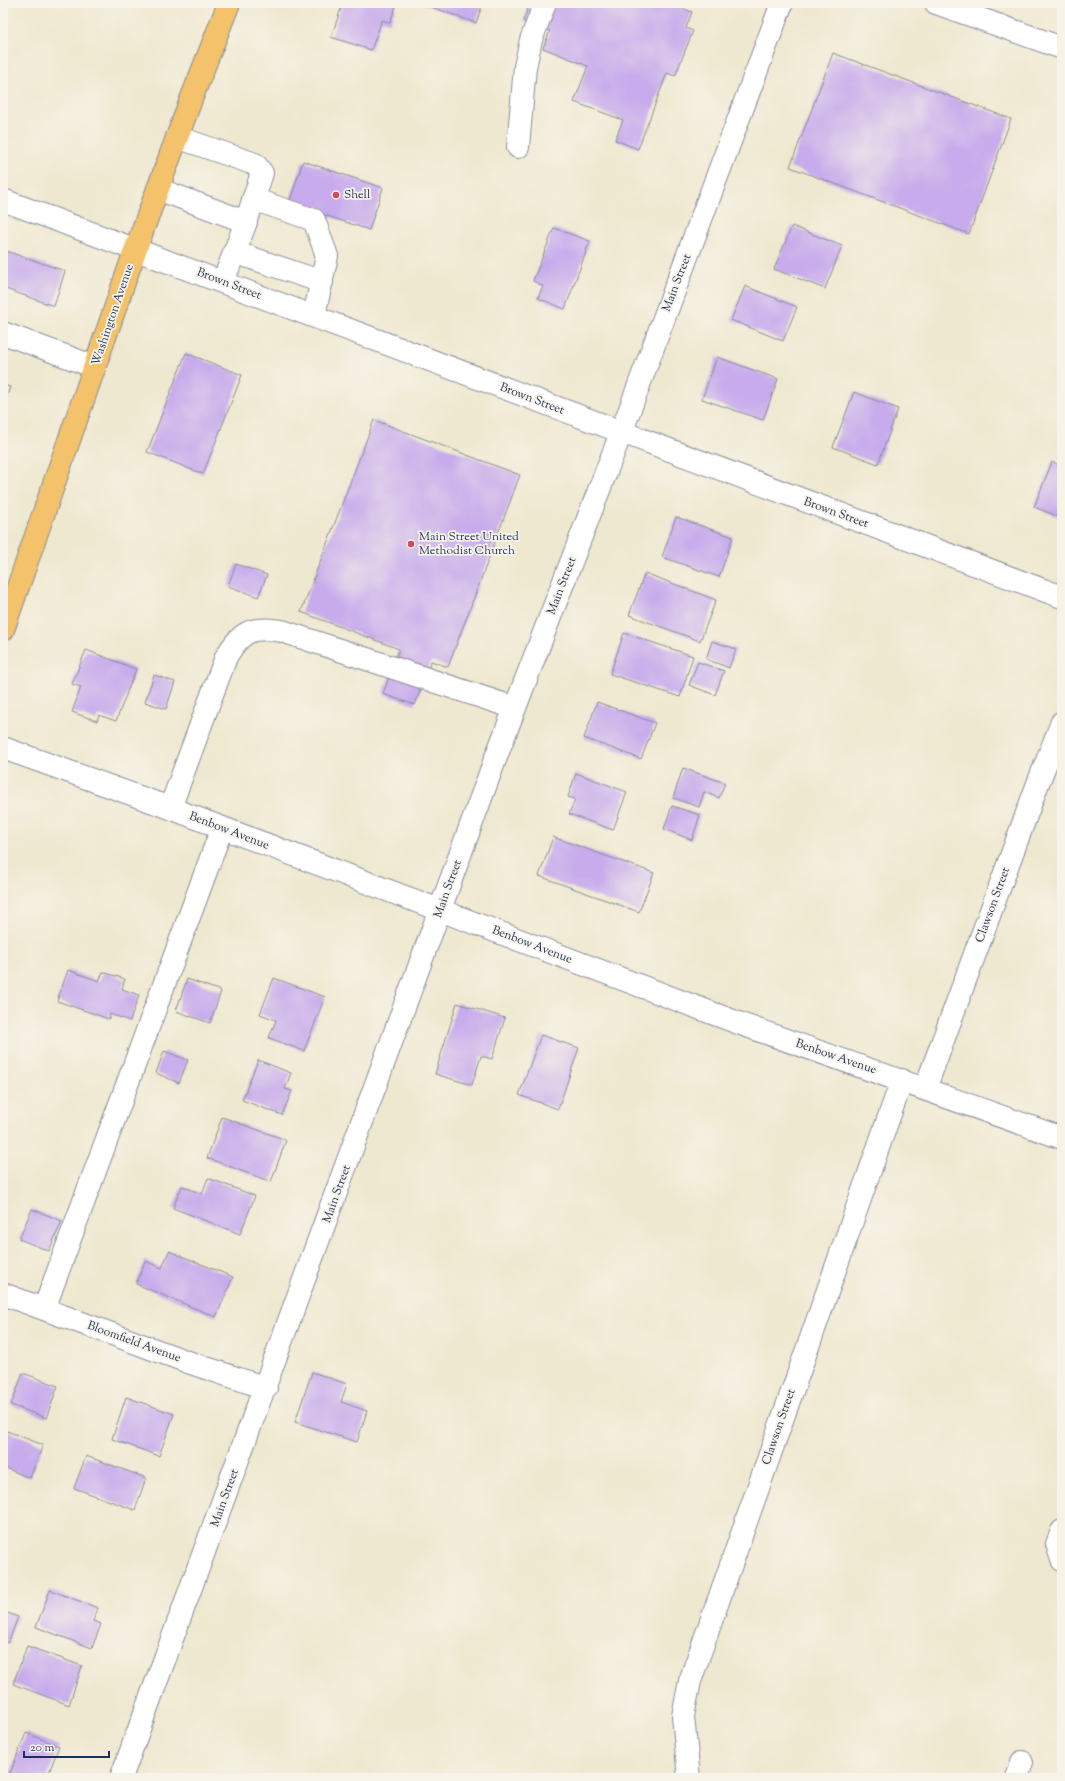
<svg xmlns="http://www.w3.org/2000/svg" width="1065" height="1781" font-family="'Sorts Mill Goudy',serif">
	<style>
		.building { fill: #c7abec }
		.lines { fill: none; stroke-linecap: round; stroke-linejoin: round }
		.minor-casing { stroke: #858c97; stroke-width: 24 }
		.major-casing { stroke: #858c97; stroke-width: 24 }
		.minor { stroke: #fff; stroke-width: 22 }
		.major { stroke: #f3c26a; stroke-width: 22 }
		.poi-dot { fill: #d1495b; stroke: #f7f3e8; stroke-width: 1.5 }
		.labels { text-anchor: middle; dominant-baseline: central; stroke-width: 3.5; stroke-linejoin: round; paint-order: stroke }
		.poi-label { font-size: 12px; fill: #1b2f5e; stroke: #f7f3e8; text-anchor: start }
		.street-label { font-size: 12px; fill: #1b2f5e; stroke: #f7f3e8 }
	</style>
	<rect width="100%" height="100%" fill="#f7f3e8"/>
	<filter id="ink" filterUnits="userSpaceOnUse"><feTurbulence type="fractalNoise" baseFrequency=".025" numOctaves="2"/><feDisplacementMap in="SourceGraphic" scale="8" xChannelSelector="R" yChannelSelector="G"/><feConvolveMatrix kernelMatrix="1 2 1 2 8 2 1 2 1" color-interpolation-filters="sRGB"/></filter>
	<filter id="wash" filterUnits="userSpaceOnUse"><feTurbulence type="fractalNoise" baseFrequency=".012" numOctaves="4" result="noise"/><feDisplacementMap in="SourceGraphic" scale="16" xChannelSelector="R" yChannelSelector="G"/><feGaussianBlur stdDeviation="0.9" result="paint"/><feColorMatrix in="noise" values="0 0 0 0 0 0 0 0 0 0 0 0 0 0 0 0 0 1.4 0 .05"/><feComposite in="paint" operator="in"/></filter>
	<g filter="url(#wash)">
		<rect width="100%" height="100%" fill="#efe8d0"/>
		<g id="blocks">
			<path class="building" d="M335 3H397L390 23 382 20 371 50 331 37 342 6Z
				M420 3H483L476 23Z
				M530 3H668L692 12 686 28 693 31 675 76 667 73 638 149 615 140 623 120 574 102 588 66 543 48 550 31 523 21Z
				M833 53 1011 119 969 234 790 167Z
				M303 161 383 188 369 230 289 203Z
				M792 226 842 246 825 289 774 269Z
				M554 228 590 241 565 309 538 298 543 286 533 281Z
				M3 250 65 271 54 306 3 288Z
				M745 286 797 307 783 341 731 320Z
				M186 353 242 375 203 474 147 452Z
				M717 357 778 379 763 420 702 399Z
				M3 385 10 387 3 408Z
				M854 392 898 409 878 464 833 447Z
				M374 420 520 475 448 667 431 661 415 705 383 694 399 649 301 612Z
				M1052 462 1062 466V518L1034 507Z
				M676 517 733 537 719 577 662 557Z
				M236 564 267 575 258 597 228 586Z
				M645 573 716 600 700 641 629 615Z
				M624 633 693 656 680 697 610 674Z
				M712 641 736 649 729 668 706 659Z
				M86 650 136 669 116 721 99 715 97 721 72 712 81 687 72 684Z
				M698 662 724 671 715 695 689 685Z
				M154 675 175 682 166 709 145 702Z
				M597 702 655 723 641 759 584 738Z
				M683 768 725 783 719 798 704 792 699 807 673 798Z
				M576 773 627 792 613 830 569 814 575 799 568 797Z
				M672 806 700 815 692 840 664 829Z
				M553 837 654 873 639 912 539 876Z
				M68 970 99 981 103 972 125 979 122 989 139 995 130 1021 110 1014 109 1019 57 1001Z
				M274 978 325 997 304 1051 269 1038 276 1020 260 1014Z
				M187 979 221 991 210 1023 176 1011Z
				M457 1003 505 1018 492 1059 481 1056 472 1085 435 1074Z
				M541 1035 579 1048 558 1109 519 1095Z
				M164 1051 188 1060 179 1083 156 1073Z
				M258 1060 291 1073 285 1089 292 1091 282 1115 242 1100Z
				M222 1117 286 1140 271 1182 207 1158Z
				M208 1178 255 1196 240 1234 173 1208 182 1186 202 1194Z
				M32 1209 62 1221 49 1251 19 1239Z
				M169 1251 233 1277 216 1317 136 1284 145 1261 162 1268Z
				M312 1372 347 1384 341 1402 367 1411 357 1442 295 1422Z
				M23 1373 58 1386 46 1418 11 1405Z
				M126 1397 174 1414 159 1456 112 1439Z
				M7 1431 43 1445 30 1478 3 1467V1441Z
				M86 1456 146 1478 135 1510 74 1488Z
				M50 1590 98 1608 93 1621 101 1624 92 1648 36 1627Z
				M3 1611 18 1617 8 1643 3 1641Z
				M27 1646 82 1666 69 1705 13 1684Z
				M26 1733 59 1746 47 1778H8Z"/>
		</g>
	</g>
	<g filter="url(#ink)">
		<use href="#blocks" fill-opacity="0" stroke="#858c97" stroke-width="1"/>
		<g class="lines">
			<defs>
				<path id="minor" d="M936 3 1062 48
					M177 137 255 164 262 173 249 213
					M518 147 525 67 531 40 545 3
					M158 189 246 222 223 282
					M253 199 314 220 327 256 314 316
					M3 200 1062 597
					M234 252 322 282
					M3 333 95 367
					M3 748 170 808 741 1024 1062 1138
					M170 808 226 657C241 631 252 626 282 631L515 708
					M925 1089 1037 786 1062 722
					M3 1294 188 1362 266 1388
					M44 1309 222 828
					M1062 1531 1057 1544 1062 1560
					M121 1778 496 757 621 433 782 3
					M689 1778 683 1716 690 1681 902 1080
					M1017 1778 1022 1762"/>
				<path id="major" d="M3 630 136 248 192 97 229 3"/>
			</defs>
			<use href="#minor" class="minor-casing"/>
			<use href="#major" class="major-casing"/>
			<use href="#minor" class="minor"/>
			<use href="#major" class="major"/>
		</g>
	</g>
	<g class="poi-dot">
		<circle cx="336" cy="195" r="4"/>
		<circle cx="411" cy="544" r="4"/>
	</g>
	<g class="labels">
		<g class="poi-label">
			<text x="344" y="195">Shell</text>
			<text x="419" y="537">Main Street United<tspan x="419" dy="14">Methodist Church</tspan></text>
		</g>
		<g class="street-label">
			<text transform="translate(677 283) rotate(-69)">Main Street</text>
			<text transform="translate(229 284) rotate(21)">Brown Street</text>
			<text transform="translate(113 315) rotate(-71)">Washington Avenue</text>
			<text transform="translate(532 399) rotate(21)">Brown Street</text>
			<text transform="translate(836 513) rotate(20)">Brown Street</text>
			<text transform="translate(562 586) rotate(-69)">Main Street</text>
			<text transform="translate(229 831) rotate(21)">Benbow Avenue</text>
			<text transform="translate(448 889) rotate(-70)">Main Street</text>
			<text transform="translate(993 905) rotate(-70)">Clawson Street</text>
			<text transform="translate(532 945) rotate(21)">Benbow Avenue</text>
			<text transform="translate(836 1057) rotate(19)">Benbow Avenue</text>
			<text transform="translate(337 1194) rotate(-70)">Main Street</text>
			<text transform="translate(134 1342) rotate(20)">Bloomfield Avenue</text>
			<text transform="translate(779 1427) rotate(-71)">Clawson Street</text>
			<text transform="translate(225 1498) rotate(-70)">Main Street</text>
		</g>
	</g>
	<rect width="1065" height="1781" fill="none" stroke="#f7f3e8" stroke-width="16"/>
	<path d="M24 1751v6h85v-6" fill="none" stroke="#1b2f5e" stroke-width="2"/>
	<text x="30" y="1751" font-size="12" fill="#1b2f5e" stroke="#f7f3e8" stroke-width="3" paint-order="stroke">20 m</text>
</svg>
